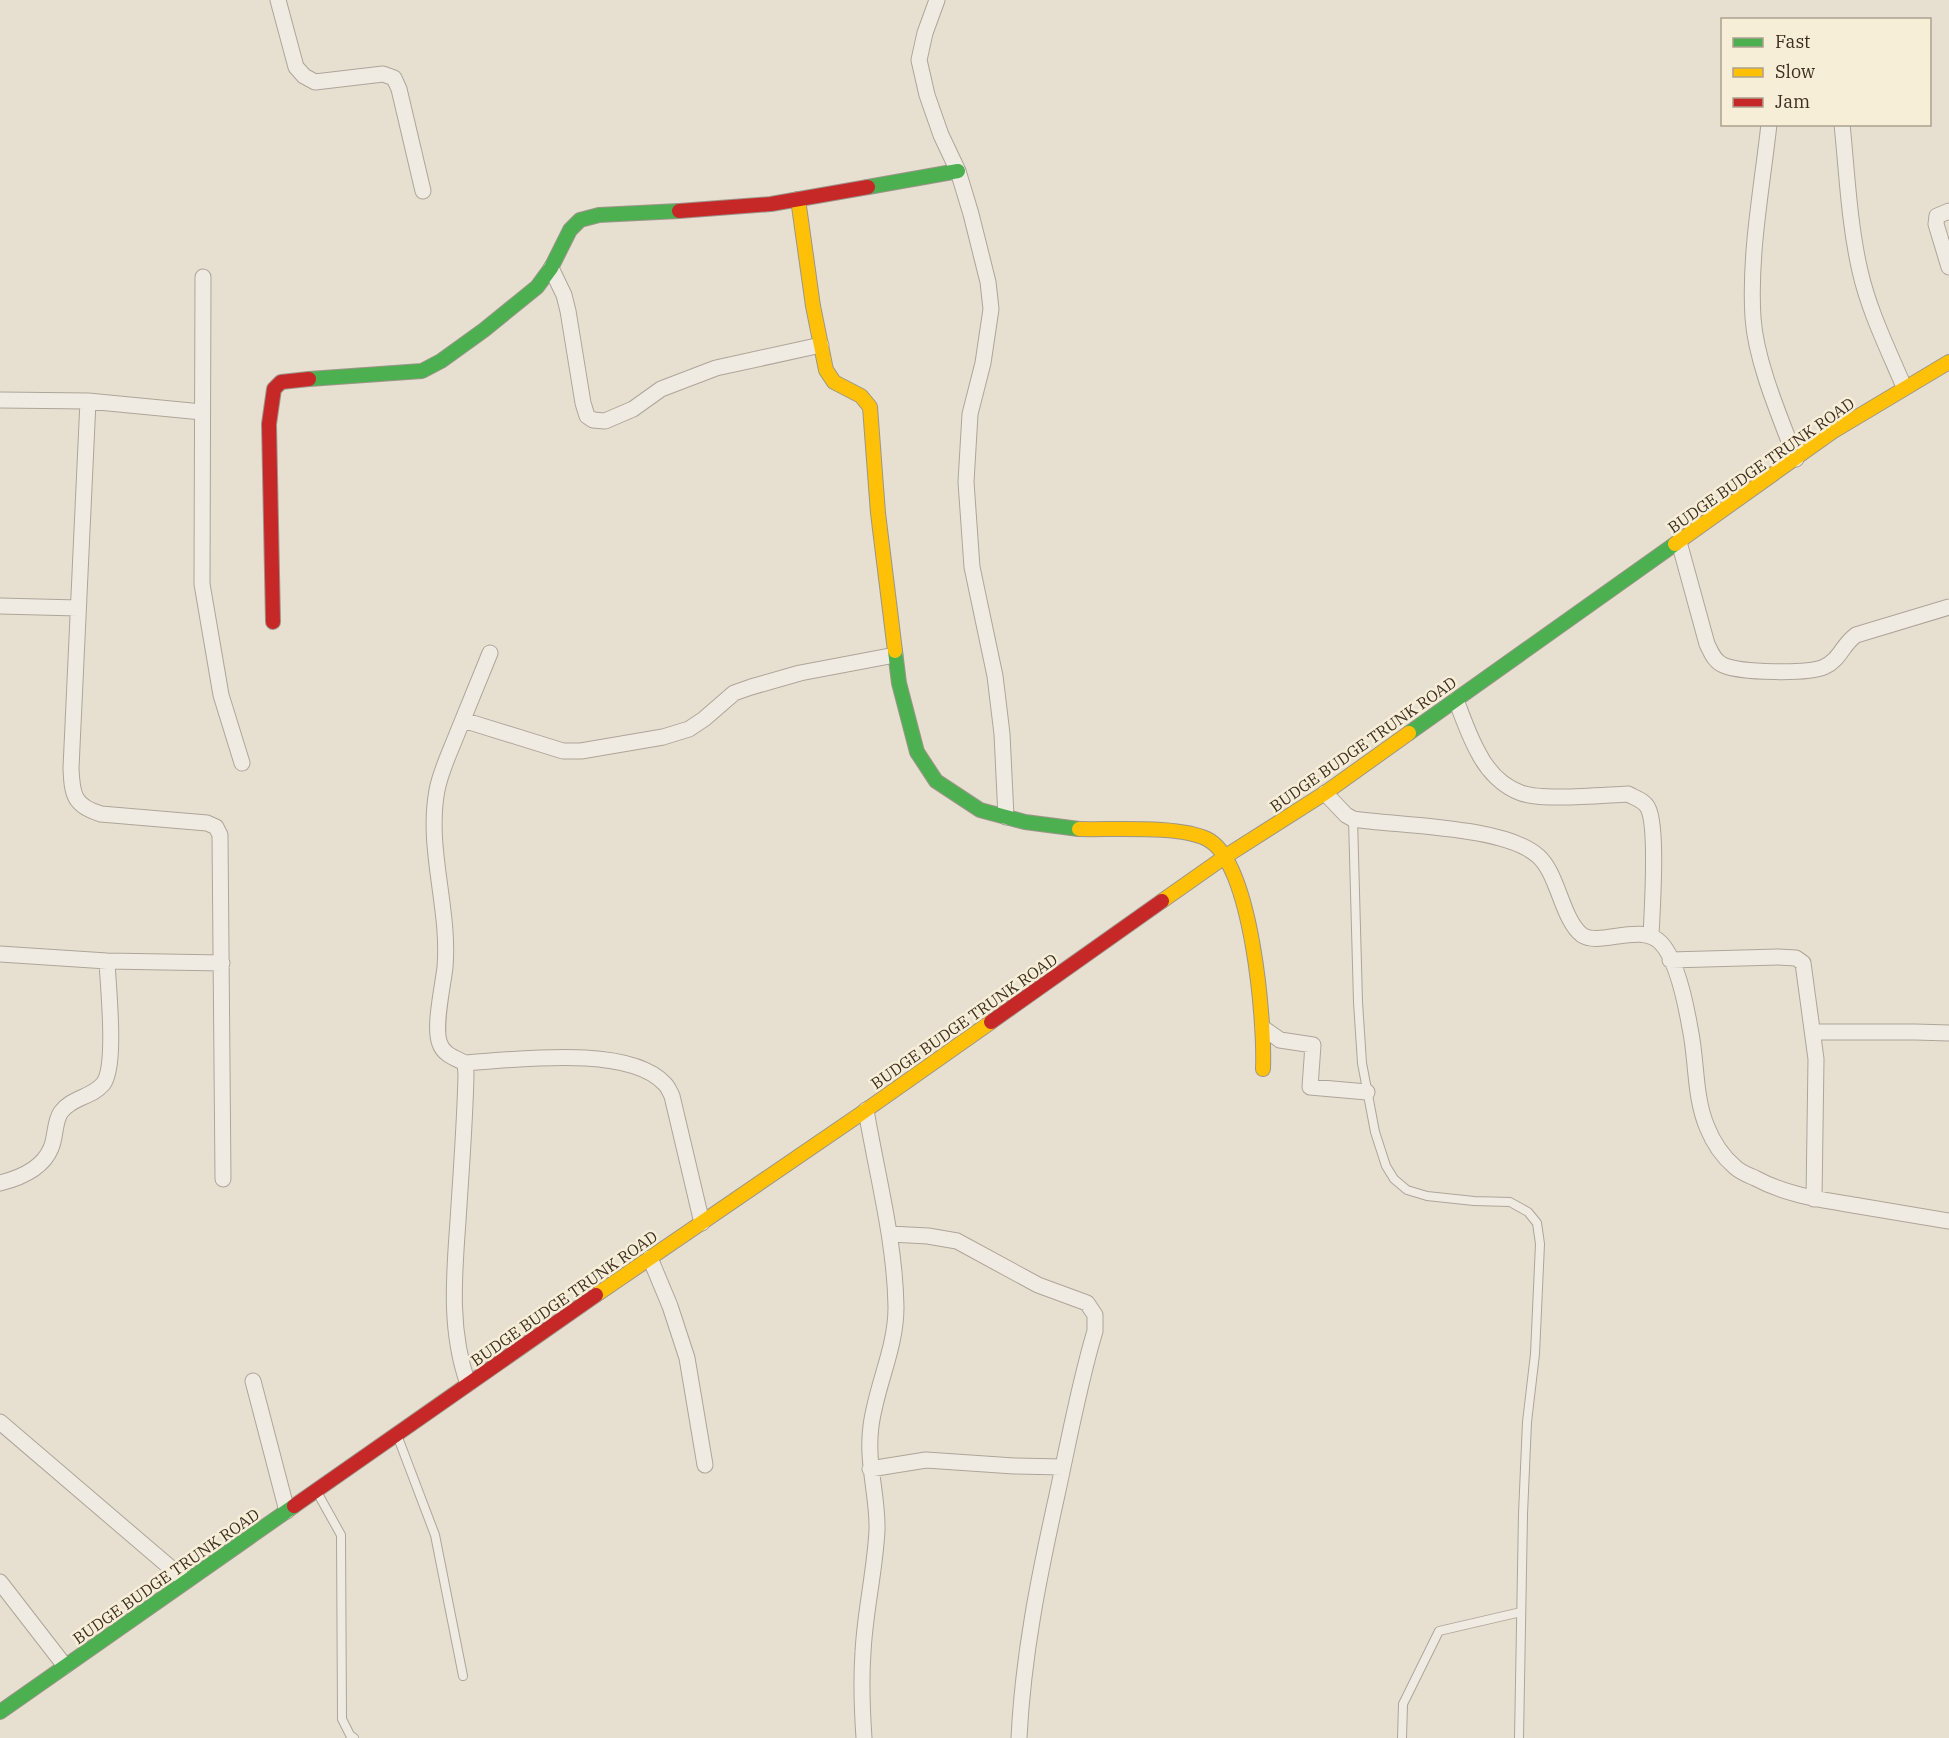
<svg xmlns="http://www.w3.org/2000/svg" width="1949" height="1738" font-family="'IBM Plex Serif',serif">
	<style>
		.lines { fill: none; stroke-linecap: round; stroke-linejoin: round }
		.lane-casing { stroke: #ada599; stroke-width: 10 }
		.street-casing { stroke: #ada599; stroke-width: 17 }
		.fast-casing { stroke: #9c958a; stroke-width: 16 }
		.slow-casing { stroke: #9c958a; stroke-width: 16 }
		.jam-casing { stroke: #9c958a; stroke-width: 16 }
		.lane { stroke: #efebe3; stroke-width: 8 }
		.street { stroke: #efebe3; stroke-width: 15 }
		.fast { stroke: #4caf50; stroke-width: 14 }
		.slow { stroke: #ffc107; stroke-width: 14 }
		.jam { stroke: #c62828; stroke-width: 14 }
		.labels { text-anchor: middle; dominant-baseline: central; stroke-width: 5; stroke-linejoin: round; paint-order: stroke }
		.street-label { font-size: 16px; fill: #3d2e20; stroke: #f7eed8 }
	</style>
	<rect width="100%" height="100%" fill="#e7e0d1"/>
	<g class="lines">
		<defs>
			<path id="lane" d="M1353 819 1358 1002 1362 1063 1375 1132 1386 1166 1394 1179 1407 1190 1427 1196 1474 1201 1510 1202 1528 1212 1537 1223 1540 1244 1535 1354 1527 1422 1523 1514 1519 1738
				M397 1435 435 1535 463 1676
				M317 1492 341 1535 342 1719 350 1735 354 1738
				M1402 1738 1403 1704 1439 1631 1521 1612"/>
			<path id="street" d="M278 0 296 67 304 76 315 82 383 74 394 78 399 89 423 191
				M937 0 925 33 919 60 927 95 941 135 958 171 971 214 988 282 991 309 983 363 970 414 966 482 972 567 995 676 1002 734 1006 817
				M1769 124C1762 188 1749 254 1753 318 1756 362 1780 417 1796 459
				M1842 124C1847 173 1849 223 1860 271 1869 311 1888 349 1904 387
				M1949 211 1937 216 1936 224 1949 267
				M551 268 564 295 568 311 583 403 587 416 593 420 605 421 633 409 661 389 716 368 821 345
				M203 277 202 584 221 695 242 763
				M0 400 88 401 202 412
				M88 401 71 768C72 795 74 806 101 814L207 823 216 827 220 835 223 1179
				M1679 542 1707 644C1711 652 1714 661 1723 665 1740 673 1808 674 1824 667 1840 660 1842 645 1856 635L1949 607
				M0 606 78 608
				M1456 700C1463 718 1469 736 1478 752 1487 770 1502 786 1521 793 1543 801 1603 795 1628 794 1635 798 1644 800 1648 808 1658 827 1652 911 1651 936
				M463 720 563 751H581L663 737 689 729 704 719 734 693 751 687 800 673 895 655
				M1325 793 1346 815 1353 819C1399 826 1505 826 1538 856 1558 873 1562 920 1582 935 1600 947 1641 922 1661 943 1677 960 1686 1005 1690 1028 1697 1060 1694 1096 1707 1127 1713 1142 1722 1156 1735 1167 1740 1172 1748 1175 1755 1178 1788 1196 1823 1200 1859 1206 1889 1211 1919 1216 1949 1221
				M0 954 107 961 222 963
				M1670 960 1778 957 1796 958 1803 963 1816 1059 1814 1199
				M1263 1028 1280 1040 1313 1045 1310 1087 1367 1092
				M1813 1032H1915L1949 1033
				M465 1063C514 1060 629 1044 665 1084 668 1087 670 1092 672 1096L702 1223
				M0 1183C20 1178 43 1168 51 1148 56 1137 54 1122 61 1112 72 1097 91 1098 103 1084 117 1067 108 987 107 961
				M890 1234 928 1236 957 1241 1038 1285 1087 1303 1095 1315V1331C1079 1384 1069 1440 1057 1495 1039 1576 1023 1655 1019 1738
				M650 1258 670 1306 687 1358 705 1465
				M253 1381 287 1511
				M468 1384C449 1331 454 1276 458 1221 461 1172 465 1123 466 1074L465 1063C455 1058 444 1055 440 1044 433 1028 443 986 445 967 450 908 426 849 437 790 441 770 450 752 457 734 468 707 479 680 490 653
				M0 1422 186 1581
				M870 1469 926 1460 1014 1466 1063 1467
				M0 1582 65 1666
				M864 1738C862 1709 861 1680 863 1652 865 1611 875 1571 877 1530 878 1496 866 1463 871 1426 876 1386 896 1349 896 1307 895 1241 877 1175 866 1110"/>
			<path id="fast" d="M868 187 958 171
				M309 379 422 371 441 361 484 330 537 287 551 268 570 230 580 220 599 215 679 211
				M895 651 899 683 917 752 936 781 980 810 1025 822 1079 829
				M1409 733 1675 544
				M0 1712 294 1506"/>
			<path id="slow" d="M798 199 813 306 826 370 834 382 861 396 870 407 878 513 895 651
				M1675 544 1832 432 1949 362
				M1079 829C1112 830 1179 825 1207 839 1252 861 1265 1022 1263 1069
				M1162 901 1226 856 1325 793 1409 733
				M596 1295 859 1115 991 1022"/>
			<path id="jam" d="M679 211 771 204 868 187
				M273 622 269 424 274 389 281 382 309 379
				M991 1022 1162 901
				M294 1506 596 1295"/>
		</defs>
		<use href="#lane" class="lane-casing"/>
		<use href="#street" class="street-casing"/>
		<use href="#fast" class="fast-casing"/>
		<use href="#slow" class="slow-casing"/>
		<use href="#jam" class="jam-casing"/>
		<use href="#lane" class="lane"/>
		<use href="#street" class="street"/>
		<use href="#fast" class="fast"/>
		<use href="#slow" class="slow"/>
		<use href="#jam" class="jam"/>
	</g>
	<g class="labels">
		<g class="street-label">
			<text transform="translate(1761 465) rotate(-35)">BUDGE BUDGE TRUNK ROAD</text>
			<text transform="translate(1363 744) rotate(-35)">BUDGE BUDGE TRUNK ROAD</text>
			<text transform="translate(964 1021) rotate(-35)">BUDGE BUDGE TRUNK ROAD</text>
			<text transform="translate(564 1298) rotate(-35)">BUDGE BUDGE TRUNK ROAD</text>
			<text transform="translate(166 1576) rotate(-35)">BUDGE BUDGE TRUNK ROAD</text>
		</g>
	</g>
	<rect x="1721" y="18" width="210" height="108" fill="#f7eed8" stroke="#ada18e" stroke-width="1.5"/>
	<rect x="1733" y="38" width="30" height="9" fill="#4caf50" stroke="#ada18e" stroke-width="1.5"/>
	<text x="1775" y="48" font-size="18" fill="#3d2e20">Fast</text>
	<rect x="1733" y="68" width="30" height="9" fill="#ffc107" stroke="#ada18e" stroke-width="1.5"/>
	<text x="1775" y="78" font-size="18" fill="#3d2e20">Slow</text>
	<rect x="1733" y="98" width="30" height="9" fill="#c62828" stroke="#ada18e" stroke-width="1.5"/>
	<text x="1775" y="108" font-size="18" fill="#3d2e20">Jam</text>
</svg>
